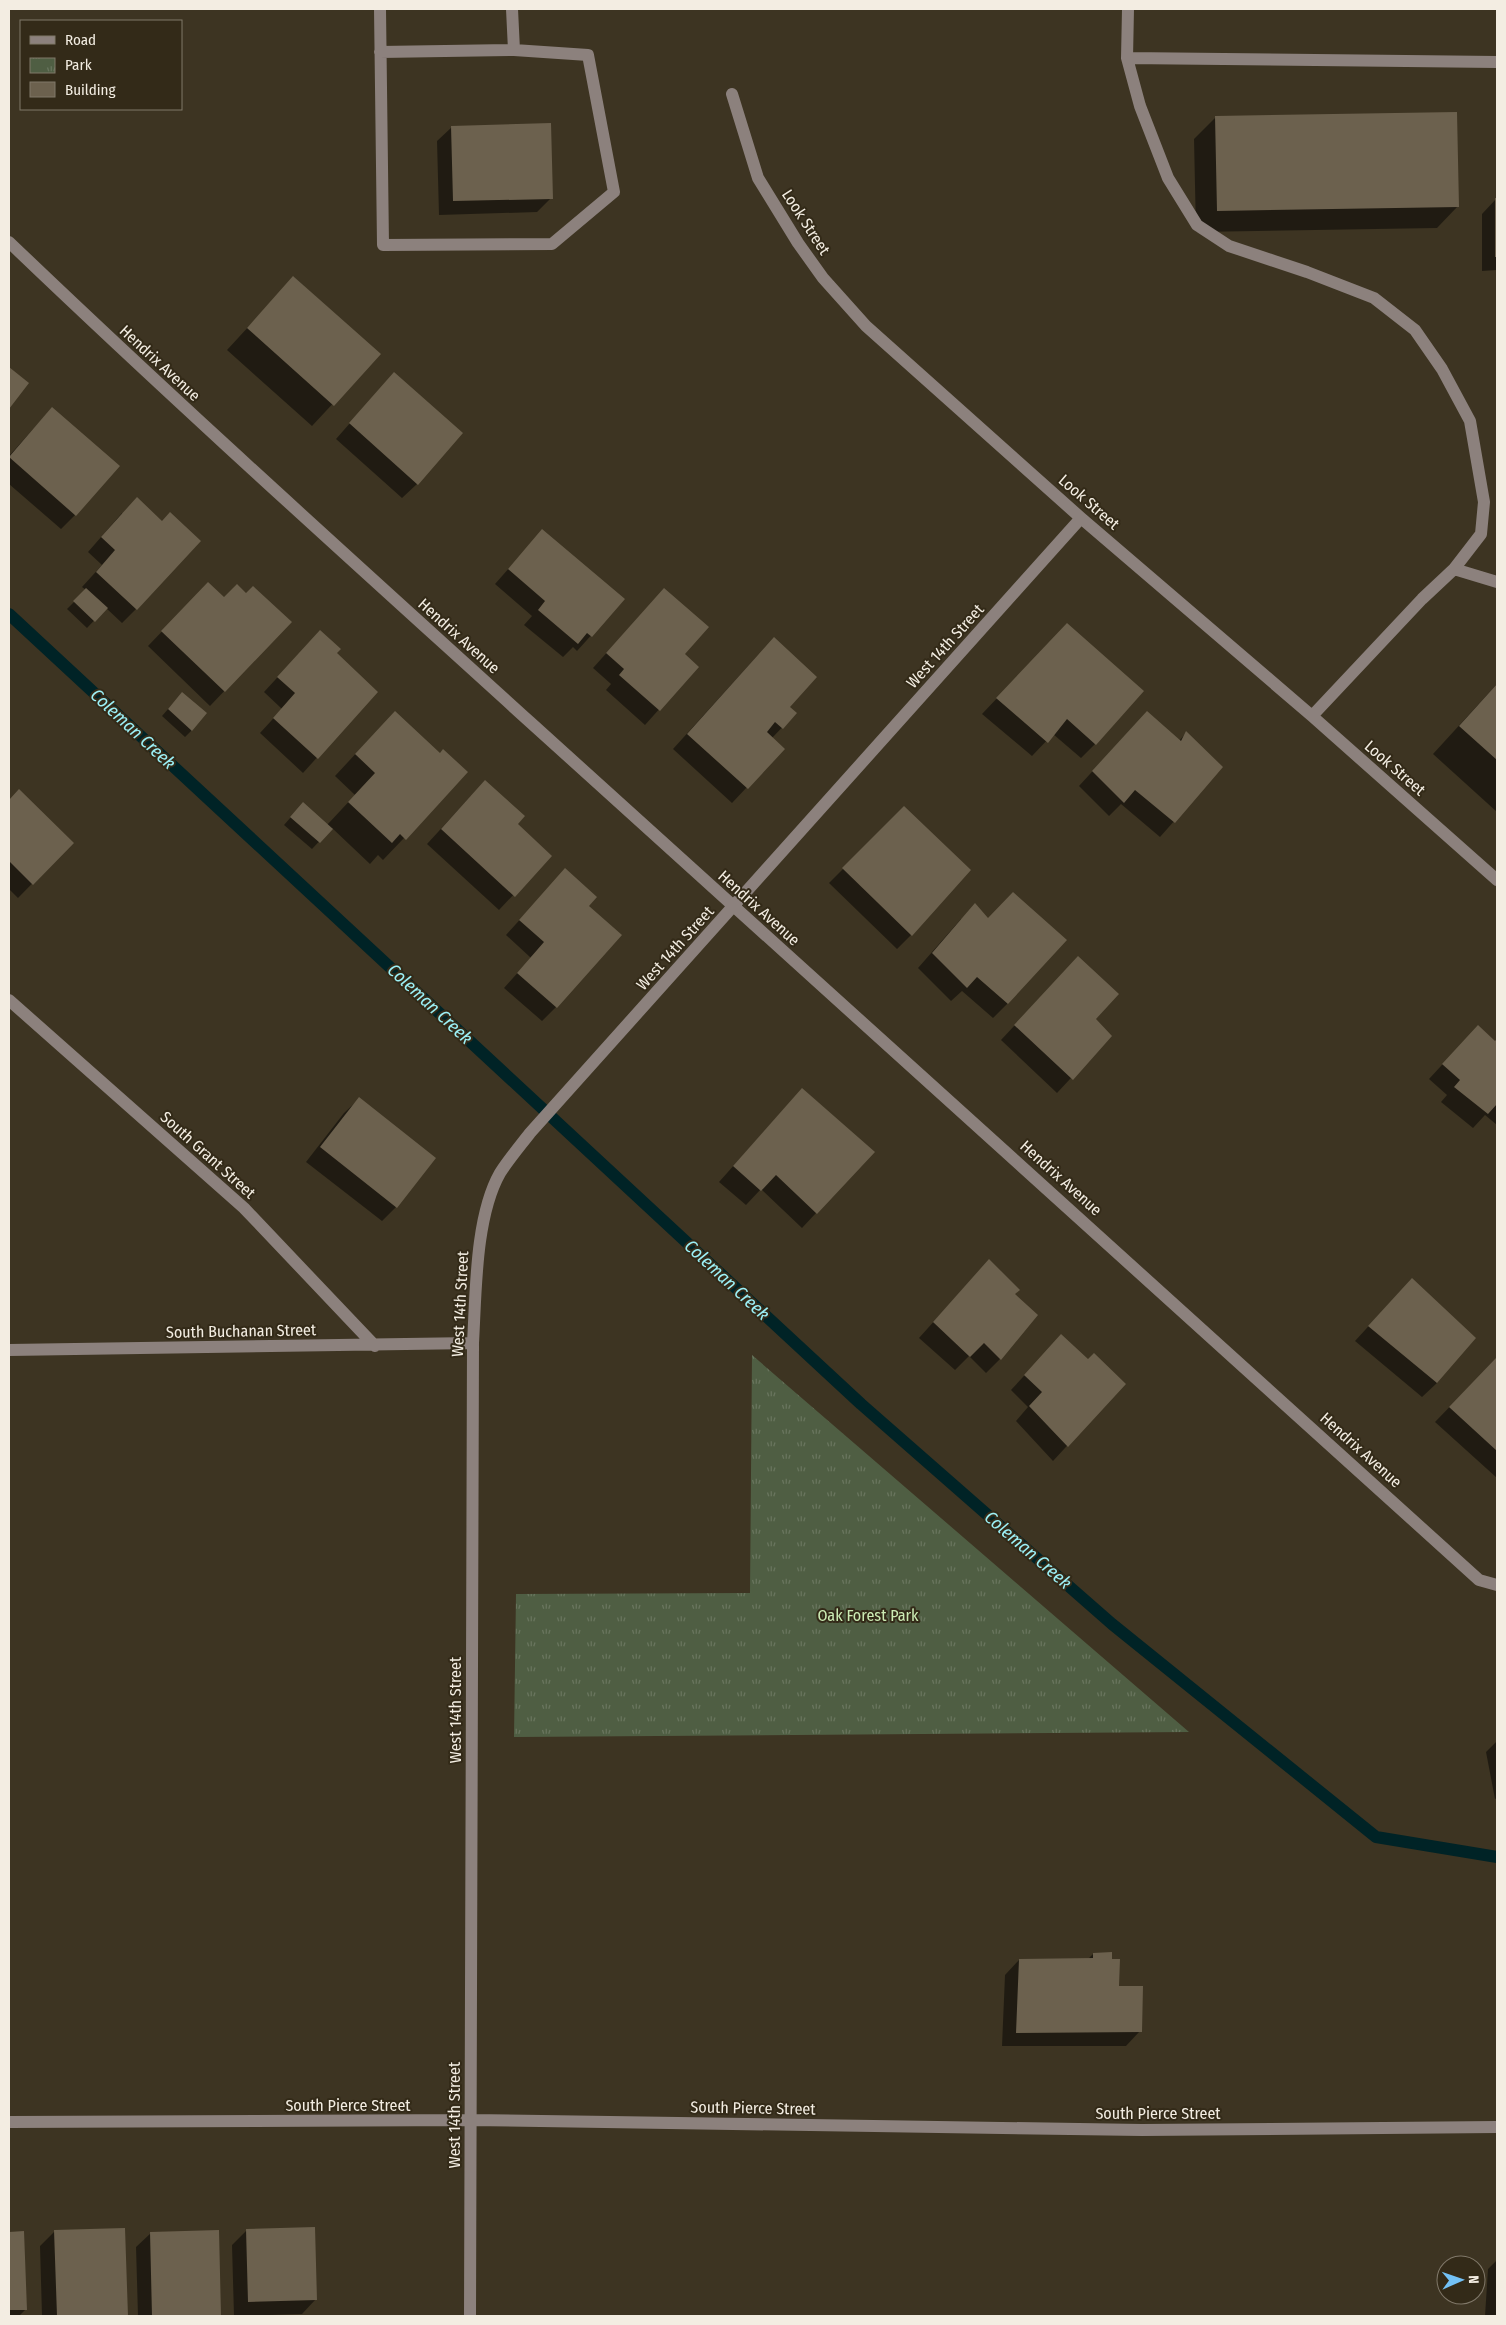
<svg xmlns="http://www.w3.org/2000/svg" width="1506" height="2325" font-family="'Fira Sans Condensed',sans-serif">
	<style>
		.park { fill: url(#park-tufts) }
		.shadow { fill: #0007 }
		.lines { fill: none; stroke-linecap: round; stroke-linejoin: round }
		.stream { stroke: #002326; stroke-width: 12 }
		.building { fill: #6c614e }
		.minor { stroke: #8c817d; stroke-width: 12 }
		.labels { text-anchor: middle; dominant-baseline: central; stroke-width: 4; stroke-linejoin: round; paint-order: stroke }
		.street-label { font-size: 16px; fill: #f3ede2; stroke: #332a18 }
		.park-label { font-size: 16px; fill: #ccecb4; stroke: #332a18 }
		.water-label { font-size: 18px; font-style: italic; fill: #9cf0f6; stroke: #332a18 }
	</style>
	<defs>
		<pattern id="park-tufts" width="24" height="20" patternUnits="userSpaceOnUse" patternTransform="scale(1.25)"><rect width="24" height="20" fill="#4f5e43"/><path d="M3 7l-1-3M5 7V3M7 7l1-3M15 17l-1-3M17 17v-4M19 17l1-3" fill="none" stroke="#69755e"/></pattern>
	</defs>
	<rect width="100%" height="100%" fill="#3d3422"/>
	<path class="park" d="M752 1355 1189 1732 514 1737 516 1594 750 1593Z"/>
	<path class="shadow" d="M1215 118 1458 206 1437 228 1196 232 1194 139Z
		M452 127 551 198 537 212 439 215 437 141Z
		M1496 199 1497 270 1482 271V214Z
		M294 277 379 354 312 426 227 350Z
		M394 373 417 484 402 498 336 439Z
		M52 408 75 515 61 529 9 484V456Z
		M122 513 136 609 122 623 106 608 87 628 67 609 86 590 82 587 102 565 88 552Z
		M542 531 623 600 577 651 573 647 563 657 524 625 532 616 495 584Z
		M664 589 683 654 697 667 645 725 606 690 611 684 593 668Z
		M246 594 290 622 210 706 148 646 194 598 224 599Z
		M320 631 336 653 376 692 303 773 260 733 282 709 264 692Z
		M1053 639 1095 744 1081 758 1053 734 1032 756 982 714Z
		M759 654 788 707 796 713 772 738 783 749 732 803 673 749Z
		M1497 684V812L1433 754Z
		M175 701 192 730 185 737 162 716Z
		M1133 727 1179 741 1186 733 1222 767 1160 837 1121 804 1109 816 1079 786Z
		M374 734 440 754 467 772 383 860 378 855 370 864 332 828 312 849 284 825 297 810 327 825 355 795 335 776Z
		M19 791 72 843 18 898 9 889V801Z
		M471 796 516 824 550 856 499 910 427 844Z
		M904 808 911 935 897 949 829 883Z
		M565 870 587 906 556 1007 542 1021 504 988 531 958 506 935Z
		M961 919 1008 1003 993 1018 962 991 951 1001 918 968Z
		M1064 972 1095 1019 1110 1036 1057 1093 1001 1040Z
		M1497 1038V1125L1485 1115 1473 1128 1441 1102 1447 1095 1429 1079 1464 1041 1494 1042Z
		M802 1089 873 1152 802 1228 761 1189 746 1205 719 1182Z
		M359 1099 396 1207 382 1221 306 1162 344 1113Z
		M989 1260 1014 1295 1000 1359 986 1373 969 1356 955 1370 919 1338Z
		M1398 1294 1437 1383 1422 1397 1355 1341Z
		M1061 1336 1088 1361 1124 1384 1053 1461 1016 1421 1028 1407 1011 1390Z
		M1496 1359 1497 1360V1478L1435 1422Z
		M1497 1741V1798L1495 1799 1486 1752Z
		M1093 1954 1118 1987 1140 2031 1126 2046H1002L1005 1975 1019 1960 1088 1959Z
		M314 2228 316 2299 302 2314 234 2316 232 2245 246 2231Z
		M124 2229 127 2316H42L40 2246 54 2232Z
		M218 2232 219 2316H138L136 2247 151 2233Z
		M9 2233H23L26 2309 19 2316H9Z
		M1497 2260V2316H1485L1488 2269Z"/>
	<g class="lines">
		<path class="stream" d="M9 614 861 1404 1112 1624 1376 1837 1497 1857"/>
	</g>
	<path class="building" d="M1457 112 1459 207 1217 211 1215 116Z
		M551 123 553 199 453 201 451 126Z
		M1495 198H1497V257H1495Z
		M293 276 381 354 334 406 247 328Z
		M9 367 29 383 9 409Z
		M394 372 463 433 418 485 349 423Z
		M52 407 120 466 76 516 9 457Z
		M137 497 162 521 170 512 201 541 137 610 96 572 115 550 101 537Z
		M542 529 625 599 592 637 587 633 578 644 538 610 545 601 508 569Z
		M208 582 224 597 237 584 246 593 253 586 292 622 225 692 161 631Z
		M86 588 108 608 95 622 73 601Z
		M664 588 709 627 685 654 699 667 660 711 619 675 624 669 606 653Z
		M1067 623 1144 691 1096 745 1067 719 1048 743 996 698Z
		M320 630 341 649 337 653 378 692 318 759 273 718 295 693 277 677Z
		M774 637 817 677 790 707 797 713 783 729 775 722 767 732 785 749 748 789 687 734Z
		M1497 684V760L1459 726Z
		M182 692 207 713 192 731 168 709Z
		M395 711 440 753 443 749 468 772 406 840 400 834 392 843 348 802 375 773 355 754Z
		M1147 711 1181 741 1186 731 1223 767 1175 823 1135 790 1124 803 1092 771Z
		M485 780 525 816 518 824 552 856 515 897 441 829Z
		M19 789 74 843 33 885 9 861V800Z
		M303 802 333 829 320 843 290 817Z
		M904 806 971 870 912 936 842 868Z
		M565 868 597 897 589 906 622 935 557 1008 517 973 544 942 519 920Z
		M1013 892 1067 940 1008 1004 977 977 967 988 932 953 975 903 988 918Z
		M1078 956 1119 994 1096 1019 1112 1036 1073 1080 1014 1025Z
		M1478 1025 1495 1041 1497 1038V1104L1488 1114 1454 1087 1460 1080 1442 1064Z
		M802 1088 875 1152 817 1214 776 1175 761 1191 733 1166Z
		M359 1097 436 1158 397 1208 320 1147Z
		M989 1259 1020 1290 1015 1294 1038 1315 1001 1360 984 1343 970 1357 933 1322Z
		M1412 1278 1476 1338 1437 1383 1368 1326Z
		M1061 1334 1088 1359 1094 1353 1126 1384 1068 1447 1029 1406 1042 1392 1024 1375Z
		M1496 1358 1497 1359V1451L1449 1407Z
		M1112 1952V1959H1120L1119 1986H1143L1142 2032 1016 2033 1019 1959 1093 1958V1953Z
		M315 2227 317 2300 248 2302 246 2229Z
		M125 2228 128 2316H57L54 2230Z
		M219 2230 221 2316H152L150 2232Z
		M24 2231 27 2310H9V2232Z"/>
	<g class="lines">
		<path class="minor" d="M380 9 383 245 552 244 614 192 588 55 514 50 380 52
			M512 9 514 50
			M1128 9 1127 58 1497 62
			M1127 58 1140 106 1168 178 1197 225 1229 246 1307 272 1374 298 1415 330 1442 369 1470 421 1484 502 1481 534 1454 569 1422 599 1312 716
			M732 94 758 178 798 243 823 278 866 326 1081 518 1312 716 1497 880
			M9 242C179 405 355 563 530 722 846 1008 1164 1292 1479 1580L1497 1585
			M1454 569 1497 582
			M9 1000 244 1208 375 1346
			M9 1350 473 1343
			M9 2122 470 2120 1142 2130 1497 2127
			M470 2316 473 1343C476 1293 475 1217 500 1173 509 1159 520 1146 530 1133L1081 518"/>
	</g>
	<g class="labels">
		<g class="street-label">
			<text transform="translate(806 222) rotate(57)">Look Street</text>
			<text transform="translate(160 363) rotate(43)">Hendrix Avenue</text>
			<text transform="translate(1089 502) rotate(41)">Look Street</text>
			<text transform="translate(459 636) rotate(42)">Hendrix Avenue</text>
			<text transform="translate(945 646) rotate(-48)">West 14th Street</text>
			<text transform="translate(1395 768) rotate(41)">Look Street</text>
			<text transform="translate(759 908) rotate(42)">Hendrix Avenue</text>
			<text transform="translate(675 948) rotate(-48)">West 14th Street</text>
			<text transform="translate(208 1155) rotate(42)">South Grant Street</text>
			<text transform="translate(1061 1178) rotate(42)">Hendrix Avenue</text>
			<text transform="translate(460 1304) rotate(-87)">West 14th Street</text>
			<text transform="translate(241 1331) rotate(-1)">South Buchanan Street</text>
			<text transform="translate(1361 1450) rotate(42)">Hendrix Avenue</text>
			<text transform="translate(455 1710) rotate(-90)">West 14th Street</text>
			<text x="348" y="2105">South Pierce Street</text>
			<text transform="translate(753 2108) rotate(1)">South Pierce Street</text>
			<text x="1158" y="2113">South Pierce Street</text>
			<text transform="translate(454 2115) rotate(-90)">West 14th Street</text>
		</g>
		<g class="park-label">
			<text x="868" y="1615">Oak Forest Park</text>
		</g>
		<g class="water-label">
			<text transform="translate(133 729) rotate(43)">Coleman Creek</text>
			<text transform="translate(430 1004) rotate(43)">Coleman Creek</text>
			<text transform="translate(727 1280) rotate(43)">Coleman Creek</text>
			<text transform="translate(1028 1550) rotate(41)">Coleman Creek</text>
		</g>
	</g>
	<rect width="1506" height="2325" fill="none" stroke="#f3ede2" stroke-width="20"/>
	<rect x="20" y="20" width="162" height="90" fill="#332a18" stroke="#807869"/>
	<rect x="30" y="36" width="25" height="8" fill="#8c817d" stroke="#807869"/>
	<text x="65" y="45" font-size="15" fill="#f3ede2">Road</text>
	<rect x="30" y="58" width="25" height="15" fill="url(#park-tufts)" stroke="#807869"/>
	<text x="65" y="70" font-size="15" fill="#f3ede2">Park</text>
	<rect x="30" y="82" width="25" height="15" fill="#6c614e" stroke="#807869"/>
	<text x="65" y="95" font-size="15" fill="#f3ede2">Building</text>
	<g transform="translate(1461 2280) rotate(88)"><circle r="24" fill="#332a18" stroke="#807869"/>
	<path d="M0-4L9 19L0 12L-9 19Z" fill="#73c1f5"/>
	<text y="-8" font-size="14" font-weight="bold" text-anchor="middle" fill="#f3ede2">N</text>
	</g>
</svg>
